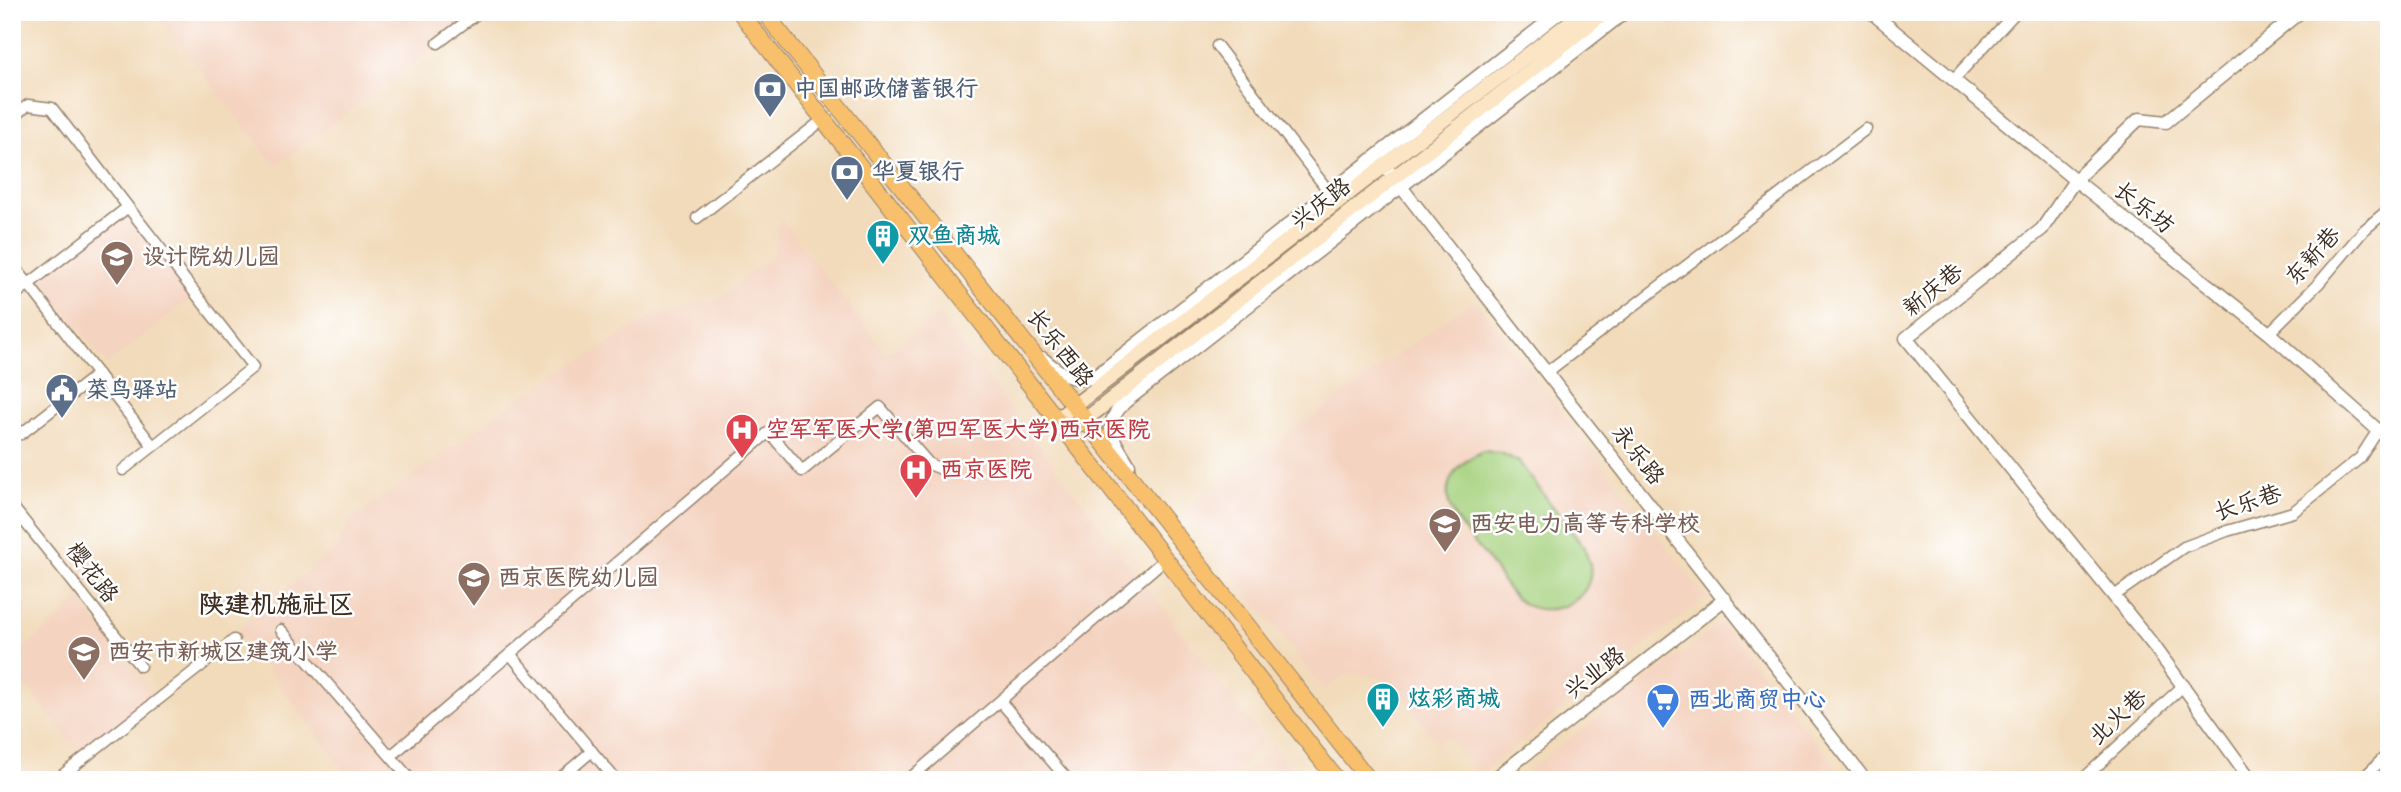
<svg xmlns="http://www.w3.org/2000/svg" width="2401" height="792" font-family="'Balsamiq Sans','LXGW WenKai TC',sans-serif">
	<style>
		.built { fill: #f4d3c0 }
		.green { fill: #a6d27f; stroke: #707e4e; stroke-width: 2 }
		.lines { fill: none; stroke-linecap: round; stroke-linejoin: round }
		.minor-casing { stroke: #96826c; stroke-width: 13 }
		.tertiary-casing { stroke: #96826c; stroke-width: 15 }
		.secondary-casing { stroke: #96826c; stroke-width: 17 }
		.primary-casing { stroke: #96826c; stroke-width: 18 }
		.minor { stroke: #fff; stroke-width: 10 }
		.tertiary { stroke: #fff; stroke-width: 12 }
		.secondary { stroke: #fce5c4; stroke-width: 14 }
		.primary { stroke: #f8bf6c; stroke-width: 16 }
		.labels { text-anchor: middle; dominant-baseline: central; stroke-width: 5; stroke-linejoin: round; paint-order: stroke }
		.service-label { font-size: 23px; font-weight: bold; fill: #4e5e75; stroke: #fff; text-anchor: start }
		.street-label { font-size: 23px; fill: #3b2a1e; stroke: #fff }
		.culture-label { font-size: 23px; font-weight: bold; fill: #0d838f; stroke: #fff; text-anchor: start }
		.education-label { font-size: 23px; font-weight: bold; fill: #785e54; stroke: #fff; text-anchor: start }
		.health-label { font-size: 23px; font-weight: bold; fill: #be3a42; stroke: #fff; text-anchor: start }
		.shop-label { font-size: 23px; font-weight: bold; fill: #366cbe; stroke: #fff; text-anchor: start }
		.quarter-label { font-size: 26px; font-weight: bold; fill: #3b2a1e; stroke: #fff }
	</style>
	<rect width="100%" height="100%" fill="#fff"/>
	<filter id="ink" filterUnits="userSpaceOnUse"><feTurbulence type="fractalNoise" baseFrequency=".0143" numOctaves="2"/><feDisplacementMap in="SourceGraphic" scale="14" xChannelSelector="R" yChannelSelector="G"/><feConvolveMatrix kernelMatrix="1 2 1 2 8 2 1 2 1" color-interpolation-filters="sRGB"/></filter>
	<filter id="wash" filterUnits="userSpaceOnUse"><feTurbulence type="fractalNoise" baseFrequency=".00686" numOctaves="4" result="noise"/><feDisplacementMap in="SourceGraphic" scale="28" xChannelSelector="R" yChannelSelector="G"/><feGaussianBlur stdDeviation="1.57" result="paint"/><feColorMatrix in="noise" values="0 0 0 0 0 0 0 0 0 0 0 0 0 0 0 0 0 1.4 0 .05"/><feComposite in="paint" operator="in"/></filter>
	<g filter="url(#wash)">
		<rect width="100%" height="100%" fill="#f2dbbb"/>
		<path class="built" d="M154 12H485L275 166Z
			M121 216 133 221 194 296 107 365 40 279Z
			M779 216 887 354 939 315 1263 739 1231 780H339L346 774 238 629 338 545 349 521 518 399 650 317 721 298 773 254Z
			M1474 299 1706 597 1479 775 1447 736 1437 743 1389 681 1349 672 1324 690 1183 510Z
			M80 600 157 698 81 757 12 667V659Z
			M1722 623 1846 780H1515Z
			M1273 746 1300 780H1237L1272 746Z"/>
		<path class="green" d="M1483 451 1501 453 1519 462 1585 549C1586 554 1589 560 1590 565 1596 603 1545 622 1518 600 1505 589 1496 570 1486 557 1475 543 1461 529 1453 514 1438 484 1457 463 1483 451Z"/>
	</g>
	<g filter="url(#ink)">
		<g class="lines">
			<defs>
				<path id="minor" d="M438 43 479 12
					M1217 46 1330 193
					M1953 80 2016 12
					M12 117 28 105 52 108 128 207
					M697 218 824 119
					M12 263 153 446
					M12 297 128 207 253 367 123 470
					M2269 333 2319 283 2364 230 2389 209
					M1547 372 1866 129
					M12 424 21 434 98 374
					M12 506 140 666
					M2114 596 2184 547 2227 531 2293 512 2360 458 2378 430
					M281 630 411 780
					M511 655 616 780
					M1000 701 1068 780
					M392 755 769 432 802 471 880 407 929 464 949 472
					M56 780 234 640
					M558 780 592 751
					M908 780 1165 559
					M2082 780 2184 685
					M2361 780 2389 753"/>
				<path id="tertiary" d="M1871 12 2075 180 2269 333 2389 440
					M1377 156 1865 780
					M1042 358C1058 372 1077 386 1097 375L1560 12
					M1129 465C1114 439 1099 428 1125 402L1625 12
					M1493 780 1725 599
					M2251 780 2154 646 1906 338 2042 229 2075 180 2139 119 2166 122 2300 12"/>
				<path id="secondary" d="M1057 419 1583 12
					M1067 434 1605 12"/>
				<path id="primary" d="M740 12 1337 780
					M764 12 1369 780"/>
			</defs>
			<use href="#minor" class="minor-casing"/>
			<use href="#tertiary" class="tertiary-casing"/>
			<use href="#secondary" class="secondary-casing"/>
			<use href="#primary" class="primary-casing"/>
			<use href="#minor" class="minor"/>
			<use href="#tertiary" class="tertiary"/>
			<use href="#secondary" class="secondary"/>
			<use href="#primary" class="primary"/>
		</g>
	</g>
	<defs>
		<symbol id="bank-pin" viewBox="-11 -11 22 30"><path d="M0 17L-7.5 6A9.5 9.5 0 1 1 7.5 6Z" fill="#5c6f8a" stroke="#fff"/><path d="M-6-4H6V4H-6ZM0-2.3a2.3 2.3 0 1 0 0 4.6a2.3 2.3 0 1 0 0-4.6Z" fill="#fff"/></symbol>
		<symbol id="building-pin" viewBox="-11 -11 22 30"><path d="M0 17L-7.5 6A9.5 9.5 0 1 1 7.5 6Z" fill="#0f9aa8" stroke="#fff"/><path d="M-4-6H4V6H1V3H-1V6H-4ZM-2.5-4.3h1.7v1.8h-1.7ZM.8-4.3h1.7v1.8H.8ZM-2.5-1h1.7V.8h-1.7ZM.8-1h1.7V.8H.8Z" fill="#fff"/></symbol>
		<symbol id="school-pin" viewBox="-11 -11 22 30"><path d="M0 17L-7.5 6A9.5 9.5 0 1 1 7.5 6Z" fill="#8d6e63" stroke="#fff"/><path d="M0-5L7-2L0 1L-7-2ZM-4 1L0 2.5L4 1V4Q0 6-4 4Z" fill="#fff"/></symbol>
		<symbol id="civic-pin" viewBox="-11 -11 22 30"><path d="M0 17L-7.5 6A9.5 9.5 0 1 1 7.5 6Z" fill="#5c6f8a" stroke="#fff"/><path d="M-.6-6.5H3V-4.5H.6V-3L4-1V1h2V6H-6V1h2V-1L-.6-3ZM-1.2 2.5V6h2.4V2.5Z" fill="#fff"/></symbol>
		<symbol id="hospital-pin" viewBox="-11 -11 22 30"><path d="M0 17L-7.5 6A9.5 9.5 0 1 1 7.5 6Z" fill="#e0444e" stroke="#fff"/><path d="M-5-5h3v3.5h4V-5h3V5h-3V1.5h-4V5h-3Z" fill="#fff"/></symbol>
		<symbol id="university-pin" viewBox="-11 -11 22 30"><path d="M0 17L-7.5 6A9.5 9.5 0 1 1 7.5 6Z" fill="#8d6e63" stroke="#fff"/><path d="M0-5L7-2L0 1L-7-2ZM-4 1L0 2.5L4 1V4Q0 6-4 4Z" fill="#fff"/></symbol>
		<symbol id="supermarket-pin" viewBox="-11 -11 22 30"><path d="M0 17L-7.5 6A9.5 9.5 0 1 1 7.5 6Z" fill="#3f7fe0" stroke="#fff"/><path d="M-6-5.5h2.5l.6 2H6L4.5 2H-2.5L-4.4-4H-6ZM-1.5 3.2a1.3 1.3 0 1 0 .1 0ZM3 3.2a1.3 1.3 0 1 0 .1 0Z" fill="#fff"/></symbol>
	</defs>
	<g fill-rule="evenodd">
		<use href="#bank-pin" x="751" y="70" width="38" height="52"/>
		<use href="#bank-pin" x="828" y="153" width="38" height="52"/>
		<use href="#building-pin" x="864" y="217" width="38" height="52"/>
		<use href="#school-pin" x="98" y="238" width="38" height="52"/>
		<use href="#civic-pin" x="43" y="371" width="38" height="52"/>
		<use href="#hospital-pin" x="723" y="411" width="38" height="52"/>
		<use href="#hospital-pin" x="897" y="451" width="38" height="52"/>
		<use href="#university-pin" x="1426" y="505" width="38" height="52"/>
		<use href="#school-pin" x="455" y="559" width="38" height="52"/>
		<use href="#school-pin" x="65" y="633" width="38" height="52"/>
		<use href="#building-pin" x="1364" y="680" width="38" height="52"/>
		<use href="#supermarket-pin" x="1644" y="681" width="38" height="52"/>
	</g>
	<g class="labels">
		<g class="service-label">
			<text x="794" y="89">中国邮政储蓄银行</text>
			<text x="872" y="172">华夏银行</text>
			<text x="86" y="390">菜鸟驿站</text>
		</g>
		<g class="street-label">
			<text transform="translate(1321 204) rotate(-38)">兴庆路</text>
			<text transform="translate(2144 208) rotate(38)">长乐坊</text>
			<text transform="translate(2313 256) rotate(-48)">东新巷</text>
			<text transform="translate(1933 290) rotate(-39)">新庆巷</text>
			<text transform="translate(1060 348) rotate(52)">长乐西路</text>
			<text transform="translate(1638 455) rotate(52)">永乐路</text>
			<text transform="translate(2248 503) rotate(-18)">长乐巷</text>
			<text transform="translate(92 573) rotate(52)">樱花路</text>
			<text transform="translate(1595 673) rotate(-38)">兴业路</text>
			<text transform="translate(2118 717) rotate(-43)">北火巷</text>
		</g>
		<g class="culture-label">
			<text x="908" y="236">双鱼商城</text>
			<text x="1408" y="699">炫彩商城</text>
		</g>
		<g class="education-label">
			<text x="142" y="257">设计院幼儿园</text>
			<text x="1470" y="524">西安电力高等专科学校</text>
			<text x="498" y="578">西京医院幼儿园</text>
			<text x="108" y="652">西安市新城区建筑小学</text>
		</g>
		<g class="health-label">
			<text x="766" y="430">空军军医大学(第四军医大学)西京医院</text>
			<text x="940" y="470">西京医院</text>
		</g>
		<g class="shop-label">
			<text x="1688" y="700">西北商贸中心</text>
		</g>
		<g class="quarter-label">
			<text x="276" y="605">陕建机施社区</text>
		</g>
	</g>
	<rect width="2401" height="792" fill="none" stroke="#fff" stroke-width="42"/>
</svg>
